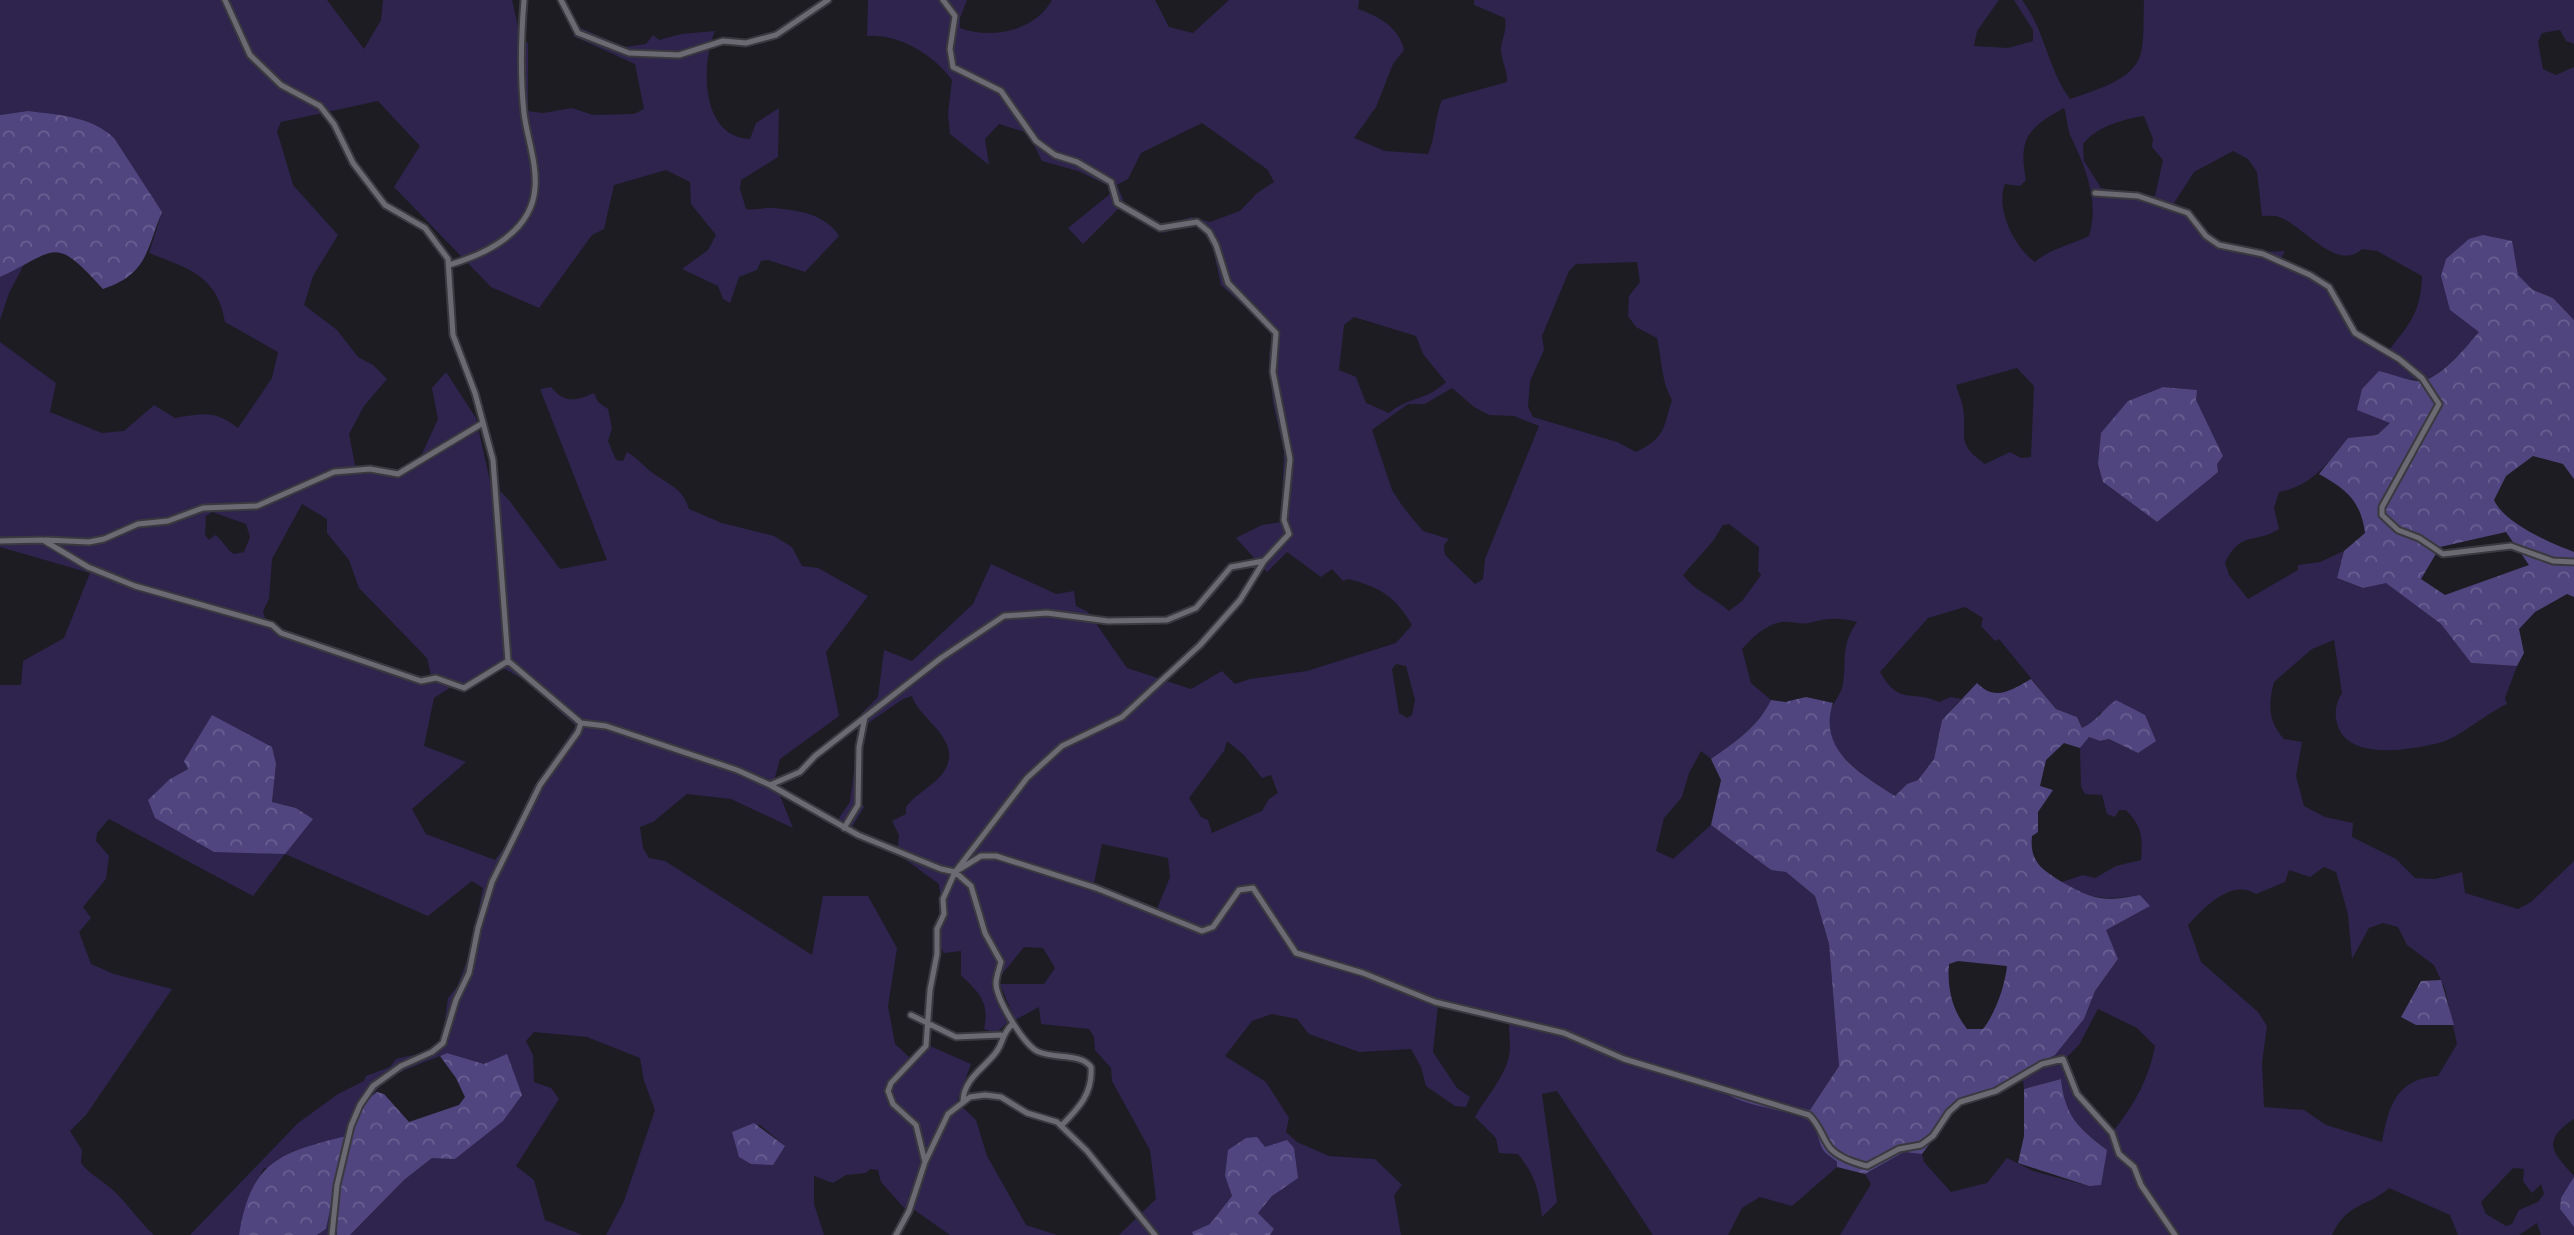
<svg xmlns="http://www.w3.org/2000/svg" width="2574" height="1235" font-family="Raleway,sans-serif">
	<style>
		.green { fill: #2e244e; fill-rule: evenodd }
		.forest { fill: url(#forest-crowns); fill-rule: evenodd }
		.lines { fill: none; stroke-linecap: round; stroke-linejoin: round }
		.minor-casing { stroke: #3a393f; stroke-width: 9 }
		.minor { stroke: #6b6a73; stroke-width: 5 }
	</style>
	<defs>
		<pattern id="forest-crowns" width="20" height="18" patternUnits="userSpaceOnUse" patternTransform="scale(1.75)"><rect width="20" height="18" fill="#51457f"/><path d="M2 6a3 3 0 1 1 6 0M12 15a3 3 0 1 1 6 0" fill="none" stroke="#695f91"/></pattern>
	</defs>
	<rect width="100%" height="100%" fill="#1d1c23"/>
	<path class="green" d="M0 0H327L364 49 381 20 383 0H512L521 39 528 43V111L543 113 572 108 593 115 634 114 644 109 635 64 573 36 578 27 625 47 646 44 653 35 659 40 681 34 715 31C701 64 700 137 750 139L756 123 779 108 778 157 741 180 740 189 746 209C756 211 764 207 774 208 797 210 826 214 839 236L805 272 768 260 761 261 757 270 739 277 730 303 723 299 718 286 682 269 708 250 716 235 691 204 690 182 666 170 614 185 604 229 592 235 539 308 491 287 394 187 420 146 378 101 281 122 277 131 293 185 338 235 313 276 304 305 337 330 358 357 373 365 387 379 364 406 349 434 355 465 397 470 410 466 422 454 438 419 432 388 446 372 476 418 490 481 509 500 560 569 607 560 540 389 551 387C565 404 576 401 594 393L598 402 608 409 612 428 608 441 616 460 623 461 627 452C638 458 644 467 654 474 670 485 683 489 689 509L722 523 774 536 792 547 802 566 818 568 868 596 826 652 839 716 780 759 774 781 793 828 731 799 687 794 653 822 640 827 643 848 649 858 665 861 812 955 823 896H868L897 948 888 1006 895 1044 911 1059 930 1046 971 1064 957 1102 976 1120 987 1156 1026 1225 1057 1235H950L913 1209 906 1210 881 1182 878 1170 870 1169 866 1173 846 1175 833 1183 814 1176V1204L824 1235H606L624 1201 655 1110 644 1081 640 1058 587 1037 534 1032 526 1041 533 1055 534 1082 551 1088 559 1099 516 1166 534 1180 545 1220 582 1235H350L404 1180 432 1158 484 1064 447 1053C430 1061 389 1073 379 1087 349 1126 335 1185 337 1235H317L326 1229 336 1181 264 1168 252 1191 239 1235H190L298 1123 338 1094 364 1081 366 1076 390 1067 396 1059 426 1052 442 1040 448 998 457 987 469 955 483 888 472 881 428 916 285 854 253 896 109 819 97 833 96 841 109 856 106 879 83 907 91 918 79 932 91 964 114 974 172 989 86 1115 70 1131 82 1150 81 1163C91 1176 104 1181 115 1192 129 1206 140 1222 154 1235H0V685H21L23 661 64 638 90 573 0 547V342L56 383 50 412 102 433 124 431 154 405 175 418C203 413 215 410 238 428L272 378 278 352 225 322C217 275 189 269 149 253L162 212 134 171 28 111 0 115ZM302 504 327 519V533L349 560 359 588 427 658 431 675 421 678 284 631 265 618 263 611 269 599 272 559ZM212 512 246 524 250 537 244 552 234 554C225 549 223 539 215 535L209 540 205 535 206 516ZM503 668 538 688 551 704 576 726 533 788 507 844 495 860 426 834 412 809 466 762 424 746 434 698 451 687C472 693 486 678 503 668ZM212 715 276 764 272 802 296 808 312 819 284 854 214 851 170 779 188 769 185 761ZM760 1125 785 1146 732 1132Z
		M868 0H967L960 18V28C991 40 1035 31 1052 0H1155L1169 27 1193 33 1229 0H1359L1358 9C1378 16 1399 27 1404 50L1393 64 1376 107 1354 138 1385 151 1428 154C1436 136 1434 119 1442 100L1507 82C1508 70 1500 59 1501 47 1503 36 1507 30 1505 18L1474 5V0H1999L1977 31 1974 46 2008 48 2033 41V30L2014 0H2022C2045 30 2048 69 2070 99 2092 91 2132 81 2140 56 2145 40 2143 17 2144 0H2574V44L2566 41 2560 30 2542 33 2538 42 2543 69 2556 75 2574 67V320L2553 298 2533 290 2518 275 2450 310 2480 332C2468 345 2439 379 2422 380 2409 381 2392 375 2379 372L2390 423 2377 435 2348 438C2328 463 2312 486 2279 492L2274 508 2279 529C2256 544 2240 530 2225 563L2229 575 2248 599 2298 570V565L2320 562 2344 551 2337 578 2363 588 2386 582 2441 624 2471 663 2517 666 2505 698 2507 704C2487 713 2458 738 2442 742 2413 750 2346 762 2337 723 2334 713 2336 702 2342 693L2334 640 2312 649 2274 682C2268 705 2268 721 2284 739L2302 742 2296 776 2304 806 2325 817 2353 823 2352 837 2396 859 2415 878 2435 879 2462 872 2465 893 2518 909 2531 902 2574 861V1119C2541 1141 2552 1152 2574 1176L2560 1209 2574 1227V1235H2541L2537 1223 2519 1235H2458L2450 1215 2389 1188C2368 1207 2347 1202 2332 1235H1840L1871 1184 1865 1174 1904 1152 1922 1154 1924 1162 1951 1192 1987 1183 2007 1158 2033 1171 2089 1186 2107 1150C2078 1128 2065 1116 2061 1079L2024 1089 2022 1072 2055 1055 2084 1019 2095 991 2118 959 2105 930 2140 895C2111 900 2086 900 2062 882L2083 875 2095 878 2116 866 2141 860C2143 838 2142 826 2126 810H2119L2115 817 2107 814 2102 795 2085 794 2081 787 2080 748 2088 737 2100 741 2109 739 2138 753 2100 712 2095 722 2082 728 2077 717 2056 709 1999 639 1995 641 1981 626 1983 618 1965 607 1928 618 1880 672C1900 707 1911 689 1939 702L1951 697 1961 699 1942 720 1934 759 1918 780 1907 784 1895 796C1873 782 1821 750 1828 718 1830 706 1841 696 1843 684 1847 657 1840 647 1857 622 1838 617 1827 618 1809 623 1800 625 1791 621 1782 622 1766 624 1752 638 1742 649L1751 683 1771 700C1758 727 1735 742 1711 759L1701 751 1689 773 1682 797 1664 818 1656 851 1673 859 1711 825 1771 870 1786 872 1815 896 1829 944 1839 1066 1810 1110 1776 1104 1725 1085 1718 1089 1809 1120C1820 1135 1822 1149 1837 1162V1167L1792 1206 1760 1197 1742 1208 1728 1235H1653L1557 1091 1542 1094 1557 1202 1542 1217C1539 1190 1535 1175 1518 1154L1499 1153 1496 1138 1475 1117C1486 1097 1503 1080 1509 1057 1511 1047 1509 1034 1509 1023L1438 1005 1433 1052 1457 1088 1470 1097 1466 1107 1455 1106 1426 1086 1421 1067 1411 1049 1359 1052 1309 1034 1297 1019 1272 1014 1252 1021 1225 1056 1266 1082 1289 1118 1286 1132 1297 1142 1329 1156 1375 1159 1402 1185 1394 1195 1401 1235H1270L1274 1229 1258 1213 1272 1196 1225 1176 1232 1196 1210 1224 1192 1232 1193 1235H1119L1156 1199 1150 1150 1112 1081 1111 1068 1095 1050 1094 1037 1089 1029 1041 1024 1039 1007 1015 1020 1000 984H1044L1055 968 1043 948 1024 947 994 984 1008 1022 996 1033 984 1029C990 1002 979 993 961 975V951L944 953 934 937 942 913 939 884 895 852 849 833 839 818 850 802 861 714 878 697 884 650 912 661 973 604 991 564 1056 594 1074 591 1076 606 1088 612 1127 668 1191 689 1222 671 1235 684 1250 679 1307 671 1396 643 1412 625C1395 596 1380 587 1348 579L1343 581 1332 569 1321 577 1287 552 1267 572 1236 538 1262 525 1281 522 1284 452 1273 403 1269 354 1273 339 1269 329 1221 285 1212 244 1201 230 1192 224 1163 233 1119 208 1083 244 1068 228 1110 194 1109 186 1078 171 1042 161 1028 133 999 124 985 139 989 165 950 134 948 114 952 80C935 56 899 33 867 36ZM2064 108C2067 116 2067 127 2070 135 2085 166 2100 201 2089 236 2071 245 2049 249 2035 262 2014 247 1995 208 2005 184L2020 186 2026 180C2018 138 2028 128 2064 108ZM2144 116 2153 139 2152 147 2163 160 2155 196 2101 188 2084 161 2083 144C2096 127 2123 119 2144 116ZM1202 123 1268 170 1274 182 1257 193 1240 211 1210 222 1191 217 1162 227 1125 204 1117 185 1128 179 1141 153ZM2233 151 2248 159 2257 172 2262 216C2267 216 2275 215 2279 217 2303 225 2337 273 2362 249L2377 251 2422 276C2421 311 2411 322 2390 349 2380 345 2364 339 2356 331 2347 320 2342 297 2328 283 2316 270 2296 269 2281 258L2285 251C2261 253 2230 252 2211 236 2198 225 2190 211 2174 203L2194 172ZM1637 262 1640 282 1629 296 1628 316 1636 327 1657 338C1662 360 1661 381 1672 400 1663 429 1665 438 1636 452L1617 442 1533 417 1528 407 1530 381 1544 350 1542 336 1569 271 1576 264ZM1354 317 1416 336 1423 354 1446 382C1426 401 1410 396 1389 413L1366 403 1356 377 1339 370 1344 325ZM2017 368 2034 386 2031 457 2021 458 2010 452 1985 464C1954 442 1968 436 1963 408 1962 400 1958 393 1956 385ZM2163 387 2197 390 2195 400 2223 456 2157 522 2103 482 2128 401ZM1452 388 1474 407 1489 415 1514 416 1539 426 1485 559 1483 579 1475 584 1445 555 1444 545 1449 539 1423 531 1403 507 1392 490 1372 430 1408 404H1425ZM1729 524 1759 547 1758 571 1761 575 1742 601 1729 611C1714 597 1694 591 1683 575L1713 541 1723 525ZM1396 664 1406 666 1415 700 1412 715 1407 718 1399 713 1392 669ZM912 696C918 718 961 738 946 768 937 785 917 792 906 807V814L892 821 899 835 898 846 859 833 852 827 864 807C853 791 866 742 867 724L903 699ZM1227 741 1244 755 1262 778 1271 775 1278 793 1269 799 1262 811 1212 833 1208 820 1201 817 1189 798 1224 751ZM1102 844 1168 858 1170 877 1157 909 1094 883ZM2324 867 2336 872 2348 914 2352 959 2369 928 2383 923 2398 927 2407 945 2434 965 2445 989 2457 1044 2438 1076C2396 1079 2389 1105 2382 1142L2326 1125 2304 1110 2264 1107 2262 1063 2267 1026 2258 1012 2201 962 2188 925C2204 908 2231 878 2256 894L2285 882 2289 870 2310 877ZM2098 1009 2137 1028 2155 1046C2149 1078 2135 1104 2114 1130 2087 1114 2078 1085 2066 1058L2079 1045ZM2513 1168 2524 1169 2523 1181 2532 1193 2541 1184 2544 1194 2538 1202 2519 1210 2512 1224 2506 1226 2486 1214 2481 1202Z
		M26 261 9 293 0 320V277Z"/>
	<path class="forest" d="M28 111C58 115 91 116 114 138L162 212C146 250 148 274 103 289 53 234 58 250 0 277V115Z
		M2483 235 2512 241 2518 275 2533 290 2553 298 2574 320V479L2563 464 2533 456 2506 476 2494 500C2504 523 2550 543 2574 552V597L2567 594 2535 612 2519 629 2524 653 2517 666 2471 663 2441 624 2386 583 2363 588 2337 578 2344 551 2365 533C2361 501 2346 489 2319 474L2348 438 2377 435 2390 423 2357 410 2362 389 2379 371C2392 374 2406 380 2418 381 2438 382 2467 346 2479 332L2450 310 2441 276 2446 259 2469 239ZM2506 532 2529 565 2445 595 2421 579 2440 547Z
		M2163 387 2197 390 2196 400 2223 456 2217 464 2218 472 2157 522 2103 482 2098 464 2101 433 2128 401Z
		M2031 679 2056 709 2077 717 2082 728C2097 721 2103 709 2116 700L2145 715 2156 741 2138 753 2109 739 2100 741 2089 737 2080 748 2064 743 2046 760 2040 786 2053 790 2038 812V832L2032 836C2029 862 2043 870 2062 882 2093 900 2104 902 2140 895L2150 906 2106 930 2118 959 2095 991 2084 1019 2055 1055 2022 1072 2023 1079 1958 1106 1922 1154 1904 1152 1865 1174 1837 1167V1162C1833 1158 1827 1155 1824 1151 1817 1141 1819 1126 1806 1119 1777 1106 1732 1107 1711 1081L1776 1103 1810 1110 1839 1066 1829 944 1815 896 1786 872 1771 870 1711 825 1721 780 1711 759C1735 742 1758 727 1771 700L1785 702 1806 697 1833 703C1817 750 1861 774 1895 796L1907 784 1918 780 1934 759 1942 720 1977 683C1995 702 2012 690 2031 679ZM1958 961 2007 966C2005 986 1995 1014 1983 1029H1967C1952 1010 1947 988 1949 964Z
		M212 715 272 747 276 764 272 802 296 808 313 819 285 854 214 852 155 818 148 800 170 779 188 769 184 761Z
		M2441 980 2454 1025H2416L2401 1017 2421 981Z
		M447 1053 484 1064 507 1054 522 1095 503 1121 455 1159 432 1158 404 1180 350 1235H337C336 1201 347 1113 377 1092L384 1094 409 1122 459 1105 465 1097 456 1078 440 1056Z
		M2061 1079C2065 1116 2078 1128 2107 1150L2101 1185 2089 1186 2018 1163 2024 1136V1089Z
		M754 1123 785 1146 773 1165 751 1164 739 1157 732 1132Z
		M346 1136 326 1229 317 1235H239C251 1161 279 1153 346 1136Z
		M1257 1137 1265 1147 1287 1140 1294 1148 1298 1178 1272 1196 1258 1213 1274 1229 1270 1235H1193L1192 1232 1210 1224 1232 1196 1225 1176 1228 1150 1246 1138Z
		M2574 1177V1227L2560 1209 2561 1198Z"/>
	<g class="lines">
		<defs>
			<path id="minor" d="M225 0 250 55 281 85 320 106 334 124 353 163 385 205 425 228 448 259 453 335 475 393 493 460 508 661
				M561 0 578 33 629 53 679 55 723 41 746 43 776 35 828 0
				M2095 193 2138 196 2188 213 2206 236 2219 245 2263 254 2310 275 2329 287 2355 333 2399 359 2422 378 2439 404 2382 507V515L2398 530 2419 538 2443 554 2511 546 2553 561 2574 562
				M449 265C486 254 532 232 535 188 537 162 527 138 524 113 520 76 521 37 524 0
				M46 540 89 542 104 539 138 524 168 521 203 508 257 506 334 472 370 469 398 474 483 423
				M0 541 43 540 88 567 135 586 272 625 281 633 421 681 436 678 464 688 508 661 581 723 606 726 737 770 770 785 858 835 941 869 955 872 981 856H996L1096 888 1202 931 1213 927 1239 890 1253 888 1296 953 1363 973 1435 1002 1564 1033 1624 1059 1809 1115C1820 1125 1822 1138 1831 1149 1840 1158 1855 1163 1867 1166L1899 1149 1921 1145 1933 1136 1949 1112 1960 1102 1996 1091 2042 1064 2063 1059 2077 1094 2112 1133 2119 1154 2134 1167 2141 1185 2175 1235
				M770 785 800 772 815 756 941 658 1004 616 1047 613 1108 621 1167 620 1196 608 1231 567 1264 561
				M844 828 858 805 859 747 865 717
				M955 872 971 886 985 933 1001 962C999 969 996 977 996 984 997 1000 1024 1046 1039 1052 1055 1059 1081 1053 1091 1067 1093 1093 1079 1108 1061 1126
				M911 1015 956 1037 1001 1035
				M963 1101C964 1078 985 1068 997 1051 1005 1039 1000 1037 1013 1023
				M925 1162 916 1125 893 1104 888 1091 891 1083 926 1046 930 990 937 954V929L944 914 943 899 955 872 1027 778 1062 746 1122 717 1200 645 1240 600 1264 561 1289 534 1284 520 1290 459 1273 372 1276 333 1228 283 1216 245 1209 232 1197 222 1160 228 1117 203 1111 182 1077 162 1055 155 1036 141 1001 91 953 67 950 49 955 16 943 0
				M332 1235 337 1185 351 1126 360 1105 373 1086 401 1066 432 1052 443 1043 456 1000 469 973 478 928 492 882 540 785 578 732 581 723
				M896 1235 909 1211 925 1162 948 1114 970 1097 985 1095 1001 1097 1027 1113 1057 1122 1087 1151 1155 1235"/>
		</defs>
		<use href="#minor" class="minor-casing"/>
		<use href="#minor" class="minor"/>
	</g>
</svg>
